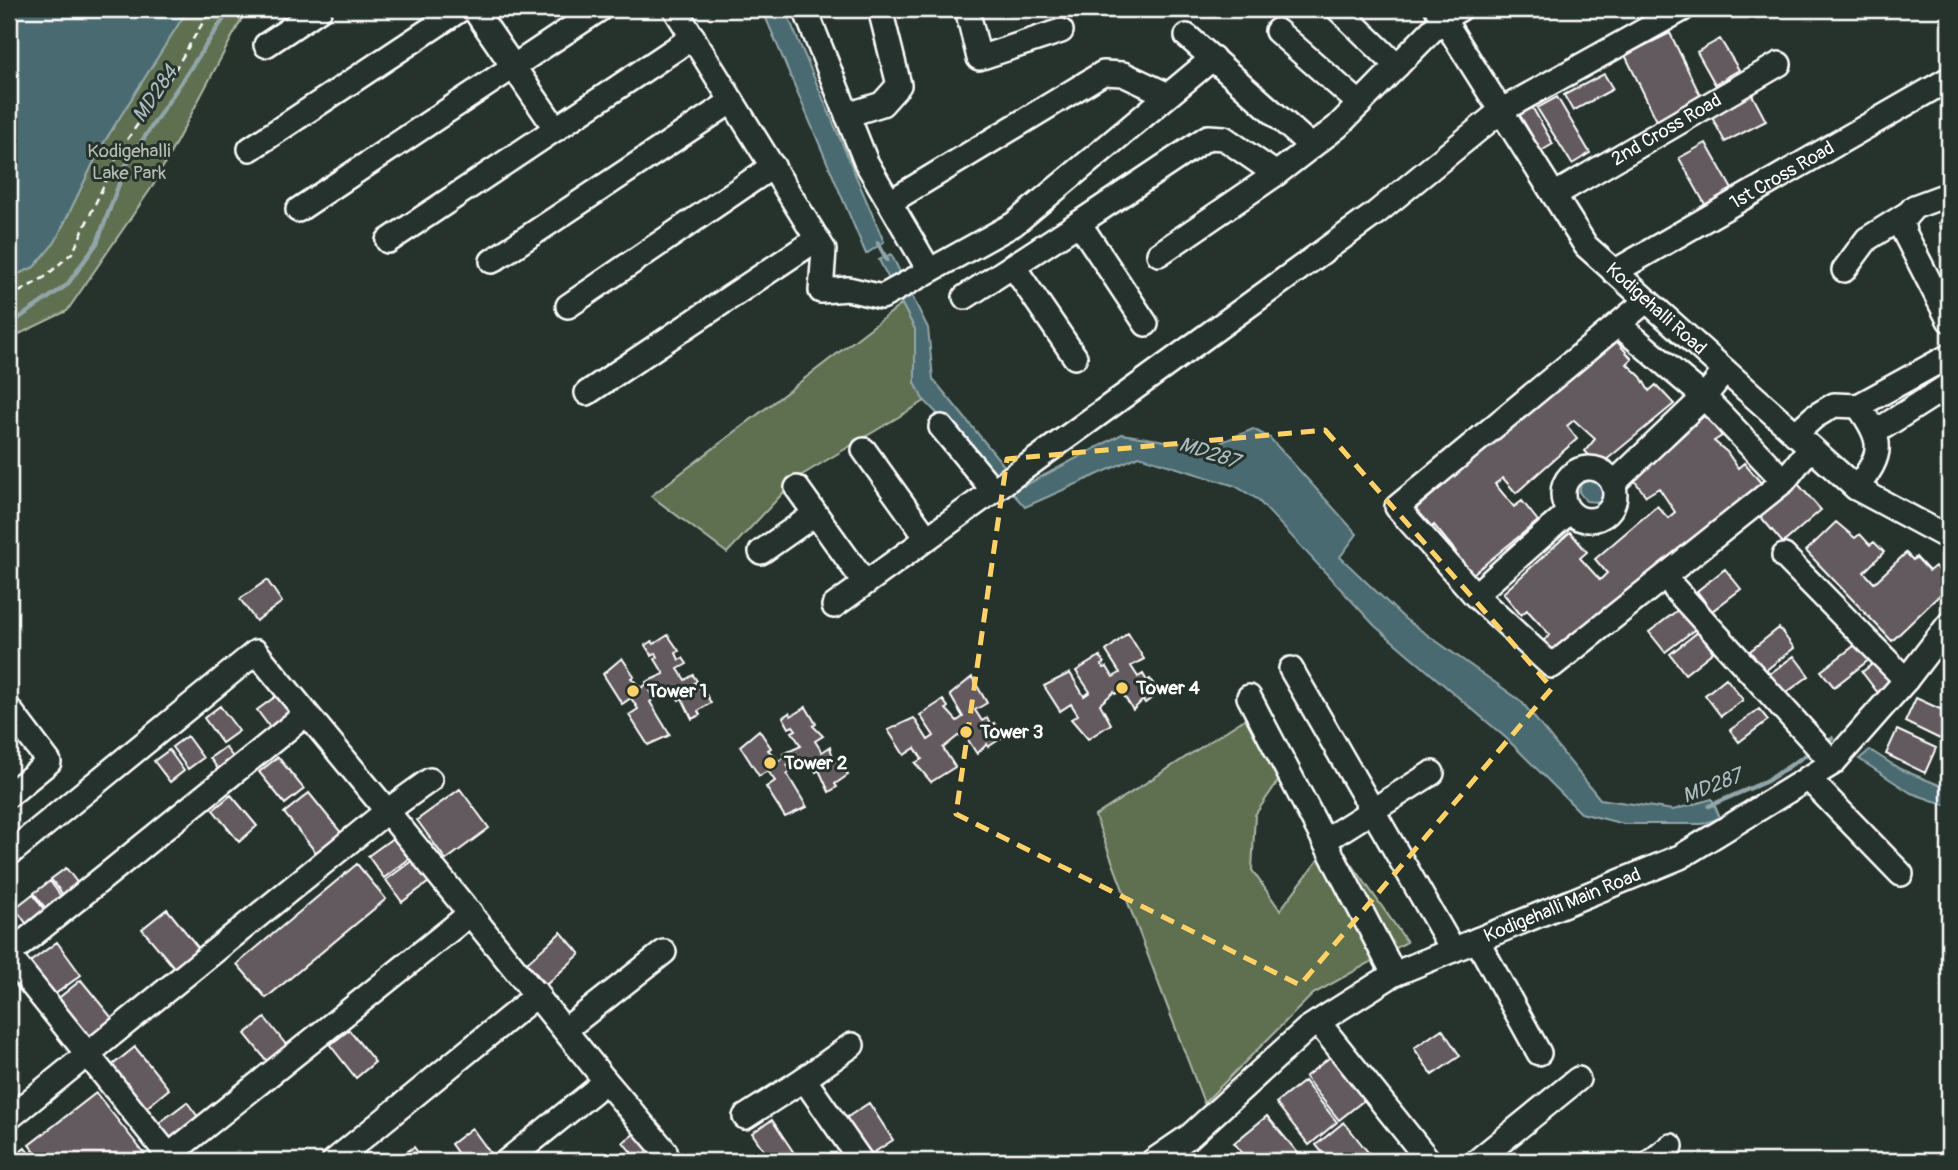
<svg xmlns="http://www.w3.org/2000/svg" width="1958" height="1170" font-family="Pangolin,sans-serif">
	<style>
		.green { fill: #5f6f51; stroke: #afb7a8; stroke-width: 2 }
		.water { fill: #496a70; stroke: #92a6a9; stroke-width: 2 }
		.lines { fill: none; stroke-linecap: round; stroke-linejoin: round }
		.stream { stroke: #92a6a9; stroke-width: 4.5 }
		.building { fill: #635a60; stroke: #fff; stroke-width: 2 }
		.minor-casing { stroke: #fff; stroke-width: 28 }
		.path { stroke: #fff; stroke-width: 2.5; stroke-dasharray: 7 5; stroke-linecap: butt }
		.minor { stroke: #26332d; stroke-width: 23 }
		.marked { fill: none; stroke: #ffd166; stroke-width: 5; stroke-dasharray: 14 9; stroke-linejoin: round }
		.poi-dot { fill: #ffd166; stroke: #26332d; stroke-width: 2.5 }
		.labels { text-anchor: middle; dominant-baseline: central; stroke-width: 6; stroke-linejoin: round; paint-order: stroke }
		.street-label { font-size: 19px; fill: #fff; stroke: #26332d }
		.park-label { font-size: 19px; fill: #b7beb1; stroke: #26332d }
		.poi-label { font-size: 19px; font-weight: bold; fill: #fff; stroke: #26332d; text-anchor: start }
		.water-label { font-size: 21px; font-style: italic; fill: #adbcbf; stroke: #26332d }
	</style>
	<rect width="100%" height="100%" fill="#26332d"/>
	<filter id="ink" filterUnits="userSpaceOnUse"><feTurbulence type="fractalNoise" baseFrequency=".0143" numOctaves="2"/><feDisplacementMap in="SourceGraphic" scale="14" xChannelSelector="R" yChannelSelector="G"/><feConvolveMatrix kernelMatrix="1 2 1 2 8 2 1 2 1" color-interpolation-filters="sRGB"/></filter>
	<g filter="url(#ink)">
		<path class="green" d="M188 9H247L154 184 67 311 9 339V278L34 267 55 242 101 147Z
			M902 304 915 329V382L925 401 797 478 727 553 651 496Z
			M1263 707 1282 775 1255 815 1252 870 1280 910 1334 839 1407 942 1313 994 1204 1103 1095 816Z"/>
		<path class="water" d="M9 9H188L101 147 55 242 34 267 9 278Z
			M762 9H785L884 242 866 254Z
			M891 254 928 328 933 379 1006 468 997 475 922 398 915 382V329L879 260Z
			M1253 429 1270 438 1357 534 1340 557 1405 619 1521 701 1600 799 1673 810 1712 799 1720 818 1702 824H1624L1581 813 1506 738 1375 626 1257 499 1235 486 1139 456 1025 507 1007 487 1017 480 1024 486 1122 434 1208 448Z
			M1583 475C1604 477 1600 492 1610 505L1603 511 1597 502 1586 501 1579 492Z
			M1870 750 1900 769 1949 789V806L1911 793 1859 759Z"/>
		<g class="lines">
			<path class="stream" d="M878 243 887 260
				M9 325 67 285 97 243 126 165 230 9
				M1825 742 1832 738
				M1709 806 1767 781 1809 753"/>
		</g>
		<path class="building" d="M1670 33 1702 99 1657 121 1625 55Z
			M1720 39 1739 70 1715 84 1697 52Z
			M1604 74 1613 89 1573 111 1564 95Z
			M1749 89 1766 121 1725 142 1708 110Z
			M1557 97 1590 153 1572 164 1537 108Z
			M1531 105 1553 144 1541 151 1518 112Z
			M1706 143 1733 191 1706 206 1679 158Z
			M1949 219V248L1939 223Z
			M1614 338 1632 359 1627 364 1641 377 1649 391 1656 385 1674 404 1599 466 1585 451 1595 439 1574 420 1567 426 1577 439 1516 493 1503 478 1495 484 1514 507 1522 501 1538 521 1468 578 1449 558 1456 552 1434 525 1425 533 1411 513Z
			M1705 415 1722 436 1714 441 1727 452 1738 468 1744 463 1762 484 1559 660 1542 642 1550 635 1527 610 1521 615 1503 593 1570 532 1587 552 1580 558 1600 580 1607 573 1595 559 1657 506 1668 518 1675 512 1659 488 1646 496 1634 480Z
			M1798 484 1821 510 1783 543 1760 516Z
			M1836 522 1855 538 1860 534 1870 545 1874 542 1884 552 1864 572 1874 583 1906 553 1913 560 1916 557 1929 571 1935 566 1949 581V586L1892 641 1806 551Z
			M1725 569 1741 589 1712 611 1697 591Z
			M267 580 282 602 256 621 240 599Z
			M1683 606 1698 627 1665 652 1649 632Z
			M1779 628 1794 648 1765 671 1750 651Z
			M1698 632 1713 652 1685 674 1670 654Z
			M1128 633 1144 659 1131 666 1138 677 1143 674 1147 681 1150 679 1159 693 1145 703 1143 700 1133 710 1121 691 1115 694 1114 692 1100 704 1111 724 1088 739 1071 719 1078 715 1071 704 1060 711 1044 686 1070 673 1084 696 1090 692 1076 671 1100 656 1104 663 1102 665 1104 668 1107 667 1113 677 1120 673 1106 651Z
			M668 635 679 651 676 653 679 660 683 658 687 664 678 669 685 680 693 675 697 681 694 683 697 688 701 686 711 703 698 711 700 715 692 719 682 698 679 700 672 688 658 696 654 690 650 692 654 699 650 702 670 735 648 745 629 715 638 709 631 698 622 704 603 674 622 658 634 676 631 678 641 688 647 684 646 682 664 674 655 659 658 657 656 653 652 656 645 645 652 641 654 644Z
			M1858 643 1870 659 1834 687 1821 671Z
			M1794 656 1809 676 1783 695 1768 675Z
			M1878 660 1894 681 1878 693 1862 672Z
			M972 677 987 703 975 710 982 721 987 718 991 725 994 723 1003 737 988 747 987 744 977 754 965 735 958 736 943 748 955 767 931 782 915 763 922 759 915 748 904 755 888 730 914 718 928 740 934 736 920 715 943 700 948 707 946 709 957 721 963 717 950 695Z
			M1726 678 1743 700 1721 716 1705 695Z
			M279 694 294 714 272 730 257 710Z
			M1916 698 1949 713 1940 739 1905 722Z
			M220 706 239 731 222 743 204 718Z
			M806 707 816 724 813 726 823 736 815 741 822 752 830 747 834 761 837 759 848 775 835 784 837 787 829 792 819 770 816 772 809 760 795 769 791 762 787 765 791 771 787 774 807 807 785 817 766 787 775 781 768 771 759 776 740 746 759 730 771 748 768 750 779 761 784 757 783 754 801 746 792 732 796 730 793 726 789 728 783 717 789 713 791 716Z
			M1759 709 1768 720 1739 742 1730 730Z
			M1897 730 1936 748 1925 773 1886 754Z
			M187 736 203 758 188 769 172 747Z
			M225 747 240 766 224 777 210 758Z
			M169 750 184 771 170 782 154 761Z
			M278 757 304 789 285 804 259 772Z
			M460 789 489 828 446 860 417 820Z
			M309 793 343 835 318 855 284 813Z
			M231 795 257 826 239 842 213 810Z
			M393 838 409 859 384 878 368 856Z
			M413 860 429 882 402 902 386 880Z
			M357 864 386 899 266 998 237 964Z
			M66 868 82 889 67 900 51 879Z
			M50 881 65 902 50 914 34 893Z
			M33 894 49 917 31 930 15 908Z
			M167 909 201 951 177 971 142 929Z
			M561 932 580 954 546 985 527 963Z
			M57 942 81 975 54 995 30 962Z
			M81 980 116 1023 90 1044 55 1001Z
			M265 1018 291 1051 271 1066 245 1034Z
			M1442 1029 1460 1056 1432 1075 1414 1048Z
			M349 1030 375 1062 356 1078 330 1045Z
			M135 1047 169 1089 145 1109 110 1067Z
			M1334 1054 1368 1097 1339 1120 1305 1077Z
			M1304 1081 1337 1122 1309 1145 1276 1103Z
			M96 1093 147 1157 142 1161H42L29 1145Z
			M187 1102 201 1121 172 1142 159 1123Z
			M869 1103 893 1140 870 1155 846 1118Z
			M1267 1116 1298 1153 1288 1161H1249L1234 1143Z
			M772 1120 794 1153 782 1161H771L752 1133Z
			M1344 1122 1375 1161H1329L1316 1145Z
			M472 1128 496 1161H463L451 1144Z
			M637 1132 659 1161H638L623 1142Z
			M414 1147 424 1161H393Z
			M25 1148 35 1161H9V1160Z"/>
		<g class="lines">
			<defs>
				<g id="minor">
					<path d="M474 9 556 129"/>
					<path d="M675 9 824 250 821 291 848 289 882 297 1014 224 1213 58"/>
					<path d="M805 9 866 162 929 270"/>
					<path d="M967 9 979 58 1061 31"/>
					<path d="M1338 9 1397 66"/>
					<path id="s1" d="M1437 9 1586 246 1856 488 1949 538"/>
					<path d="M1277 31 1360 104"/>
					<path d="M1187 36 1311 146"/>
					<path d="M266 45 320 9"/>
					<path d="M847 115 882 104 899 85 880 9"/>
					<path d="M250 149 461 9"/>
					<path d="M1949 194 1914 207 1902 221 1904 232 1949 320"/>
					<path id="s2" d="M1554 195 1779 64"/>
					<path d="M890 202 1103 73 1123 74 1168 95"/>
					<path d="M298 210 600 9"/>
					<path d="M388 241 693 37"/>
					<path d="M1159 254 1276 174 1337 127 1444 18 1460 9"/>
					<path d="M492 261 732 101"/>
					<path d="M1013 266 1075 357"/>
					<path d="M1844 270 1867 239 1907 214"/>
					<path id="s3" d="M1614 272 1949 79"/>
					<path d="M965 297 1079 223"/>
					<path d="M1646 301 1397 507 1475 595 1552 666 1784 481 1810 448"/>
					<path d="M568 306 773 166"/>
					<path d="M1146 324 1079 223 1208 137 1224 138 1276 174"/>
					<path d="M1619 325 1704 397 1784 481"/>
					<path d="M587 393 817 239"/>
					<path d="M941 427 993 490"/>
					<path d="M1877 431 1949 385"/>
					<path d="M1795 434 1814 417 1834 405 1858 406 1949 356"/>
					<path d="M864 450 927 538"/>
					<circle cx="1589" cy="494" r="26"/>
					<path d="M1613 484 1704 397 1725 371"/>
					<path d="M797 488 865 583"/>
					<path d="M1856 488C1884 454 1884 441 1858 406"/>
					<path d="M761 552 815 514"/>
					<path d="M1784 556 1906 680"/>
					<path d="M1675 589 1833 763"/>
					<path d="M1475 595 1569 512"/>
					<path d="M834 606 1376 213 1502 110 1683 9"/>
					<path d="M1291 669 1453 950"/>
					<path d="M1249 697 1394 974"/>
					<path d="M9 709 49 762 9 795"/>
					<path d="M1808 778 1901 874"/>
					<path d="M1324 841 1432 773"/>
					<path d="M9 854 256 652 387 811 430 780"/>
					<path d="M1477 940 1539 1053"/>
					<path d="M9 954 306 714"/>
					<path d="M9 956 173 1161"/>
					<path d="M1318 1022 1429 1161"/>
					<path d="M566 1029 664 952"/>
					<path d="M852 1045 804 1079 861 1161"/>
					<path d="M604 1079 665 1151"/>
					<path d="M745 1117 804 1079"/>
					<path d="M9 1118 387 811 604 1079 594 1091 507 1161"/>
					<path d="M162 1161 471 913"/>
					<path d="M334 1161 538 994"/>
					<path id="s4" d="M1153 1161 1191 1135 1307 1029 1394 974 1680 857 1833 763 1906 680 1949 624"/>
					<path d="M1477 1161 1578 1079"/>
					<path d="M1652 1161 1671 1146"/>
				</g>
			</defs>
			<use href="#minor" class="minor-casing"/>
			<path class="path" d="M9 298 45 277 73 252 120 150 171 76 211 9"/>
			<use href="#minor" class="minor"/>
		</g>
	</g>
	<path class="marked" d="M1325 430 1552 688 1300 985 956 814 1007 459Z"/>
	<g class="poi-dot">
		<circle cx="1122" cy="688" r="7"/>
		<circle cx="633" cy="691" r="7"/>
		<circle cx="966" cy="732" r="7"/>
		<circle cx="770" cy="763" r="7"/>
	</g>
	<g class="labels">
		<g class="street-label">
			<text stroke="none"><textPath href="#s2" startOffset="130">2nd Cross Road</textPath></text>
			<text stroke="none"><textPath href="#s3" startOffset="194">1st Cross Road</textPath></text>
			<text stroke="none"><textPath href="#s1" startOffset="374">Kodigehalli Road</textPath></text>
			<text stroke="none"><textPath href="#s4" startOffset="488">Kodigehalli Main Road</textPath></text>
		</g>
		<g class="park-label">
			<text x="129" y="151">Kodigehalli<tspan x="129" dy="22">Lake Park</tspan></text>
		</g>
		<g class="poi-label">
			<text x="1136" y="688">Tower 4</text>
			<text x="647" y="691">Tower 1</text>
			<text x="980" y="732">Tower 3</text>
			<text x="784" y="763">Tower 2</text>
		</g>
		<g class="water-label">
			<text transform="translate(155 94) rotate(-56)">MD284</text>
			<text transform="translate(1209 453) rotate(18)">MD287</text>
			<text transform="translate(1712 786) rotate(-21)">MD287</text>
		</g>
	</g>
	<rect width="1958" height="1170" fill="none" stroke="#26332d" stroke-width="35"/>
	<rect x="18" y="18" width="1923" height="1135" fill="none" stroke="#fff" stroke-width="2.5" filter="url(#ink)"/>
</svg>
